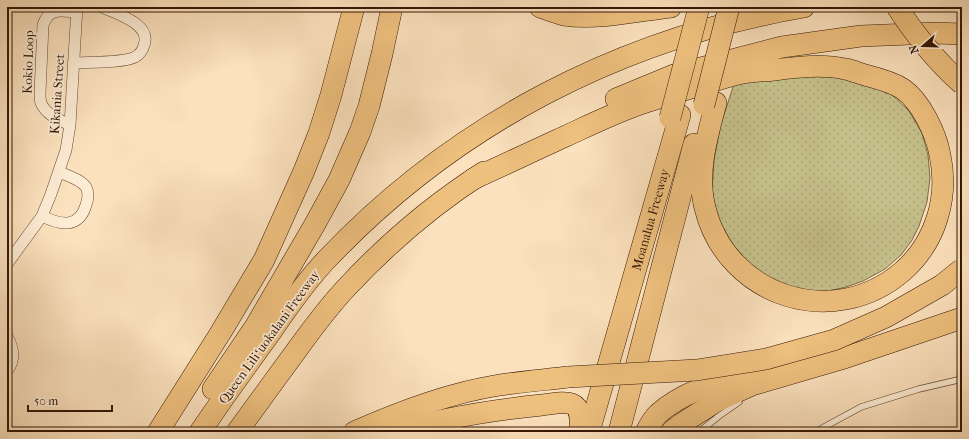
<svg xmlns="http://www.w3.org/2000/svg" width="969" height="439" font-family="'IM FELL French Canon',serif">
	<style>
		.grass { fill: url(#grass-dots); stroke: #7e6c49 }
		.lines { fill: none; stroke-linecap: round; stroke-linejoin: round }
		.lane-casing { stroke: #664a34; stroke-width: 7 }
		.street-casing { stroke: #664a34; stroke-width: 12 }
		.highway-casing { stroke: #351706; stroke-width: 22 }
		.lane { stroke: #fcecd4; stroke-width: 5.5 }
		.street { stroke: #fcecd4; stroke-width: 11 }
		.highway { stroke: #eec07e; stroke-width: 21 }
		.highway-bridge-casing { stroke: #351706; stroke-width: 22; stroke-linecap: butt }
		.highway-bridge { stroke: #eec07e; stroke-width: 21 }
		.labels { text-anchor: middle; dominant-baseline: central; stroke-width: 3.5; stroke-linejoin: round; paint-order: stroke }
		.street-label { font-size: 13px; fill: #351706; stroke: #fcecd4 }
	</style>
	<defs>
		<pattern id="grass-dots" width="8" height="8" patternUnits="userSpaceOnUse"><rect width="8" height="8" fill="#c6c18c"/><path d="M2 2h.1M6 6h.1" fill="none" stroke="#aba577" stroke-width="1.8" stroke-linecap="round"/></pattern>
	</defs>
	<rect width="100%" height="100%" fill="#fbe1bd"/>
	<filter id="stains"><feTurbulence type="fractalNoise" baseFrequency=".005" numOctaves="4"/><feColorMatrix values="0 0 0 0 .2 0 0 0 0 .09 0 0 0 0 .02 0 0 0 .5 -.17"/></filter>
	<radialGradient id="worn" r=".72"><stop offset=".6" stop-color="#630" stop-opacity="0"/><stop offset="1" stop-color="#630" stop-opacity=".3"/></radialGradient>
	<path class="grass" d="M808 68 889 92 909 111 922 133 928 155 930 178 927 202 919 226 912 240 901 255 885 269 863 281 846 287 828 291 819 292 776 285 740 257 718 219 712 192 714 161 720 127 736 78Z"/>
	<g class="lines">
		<defs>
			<path id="lane" d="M699 432 719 416 739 402
				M815 432 861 407 919 389 962 379"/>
			<path id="street" d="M73 63C87 62 124 63 135 57 139 55 143 50 144 45 152 24 117 14 102 7
				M70 125C60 120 46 115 41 103 40 100 40 96 40 93L43 25C49 7 61 11 76 12
				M42 216C60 225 79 229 86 205 88 200 89 192 86 187 80 179 68 176 59 172
				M7 264 42 216 51 194 66 150 70 125 77 7
				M7 336C13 347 16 360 7 371"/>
			<g id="highway">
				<path d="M540 7C548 10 556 13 564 15 599 20 636 11 671 7"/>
				<path d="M616 99 674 75 782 47 861 36 935 33 962 34"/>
				<path d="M473 179C504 165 535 150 566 136 592 124 618 111 646 102 662 97 678 92 694 87 710 83 727 76 743 73 753 71 764 71 774 70 797 67 822 64 845 69 852 70 858 73 865 75 877 78 892 82 903 89 921 102 936 133 940 155 949 197 936 242 903 271 834 331 727 297 705 208 696 173 707 137 716 103"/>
				<path d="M213 389 255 327 315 224 339 180 360 132 369 106 382 54 392 7"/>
				<path d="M158 432 221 332 264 260 304 171 319 133 331 95 354 7"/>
				<path d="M200 432C223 398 247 365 271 332 288 307 306 281 327 259 455 124 621 38 804 7"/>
				<path d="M237 432C253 410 269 388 285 366 305 339 324 311 347 287 387 244 434 204 484 172"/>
				<path d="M354 432C399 412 446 394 494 386 518 382 543 380 568 377"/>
				<path d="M398 432C444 417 494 410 542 405 551 404 564 401 572 404 582 408 580 424 580 432"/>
				<path id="s1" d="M589 432 680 115"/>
				<path d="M619 432 694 144"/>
				<path d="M646 432C649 426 653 419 658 414 686 389 726 380 761 368"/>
				<path d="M671 432 681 424 717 401 752 385 841 359 962 318"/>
			</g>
		</defs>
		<use href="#lane" class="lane-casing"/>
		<use href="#street" class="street-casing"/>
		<use href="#highway" class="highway-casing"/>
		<use href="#lane" class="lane"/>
		<use href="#street" class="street"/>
		<use href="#highway" class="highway"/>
		<defs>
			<path id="highway-bridge" d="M897 7C916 36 936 61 962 84
				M704 105 729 7
				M670 118 699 7
				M568 377 697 370 766 359 834 340 886 317 942 285 962 269"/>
		</defs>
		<use href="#highway-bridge" class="highway-bridge-casing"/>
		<use href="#highway-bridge" class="highway-bridge"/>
	</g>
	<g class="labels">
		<g class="street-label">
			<text transform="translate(28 62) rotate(-88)">Kokio Loop</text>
			<text transform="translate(57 94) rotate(-86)">Kikania Street</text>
			<text stroke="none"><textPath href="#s1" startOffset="221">Moanalua Freeway</textPath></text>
			<text transform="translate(269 337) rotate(-54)">Queen Liliʻuokalani Freeway</text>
		</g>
	</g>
	<rect width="969" height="439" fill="none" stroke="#fbe1bd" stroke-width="24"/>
	<rect x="8" y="8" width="953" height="423" fill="none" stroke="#351706" stroke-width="2"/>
	<rect x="12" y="12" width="945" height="415" fill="none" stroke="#351706"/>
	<g transform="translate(923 46) rotate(250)" stroke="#fcecd4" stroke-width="3" paint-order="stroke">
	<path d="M0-3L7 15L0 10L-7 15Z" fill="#351706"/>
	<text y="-6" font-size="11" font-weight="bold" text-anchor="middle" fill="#351706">N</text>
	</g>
	<path d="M28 405v6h84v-6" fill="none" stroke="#351706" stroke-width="2"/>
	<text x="34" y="405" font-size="12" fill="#351706" stroke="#fcecd4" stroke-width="3" paint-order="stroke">50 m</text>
	<rect width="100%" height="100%" filter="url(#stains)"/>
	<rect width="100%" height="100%" fill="url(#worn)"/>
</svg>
